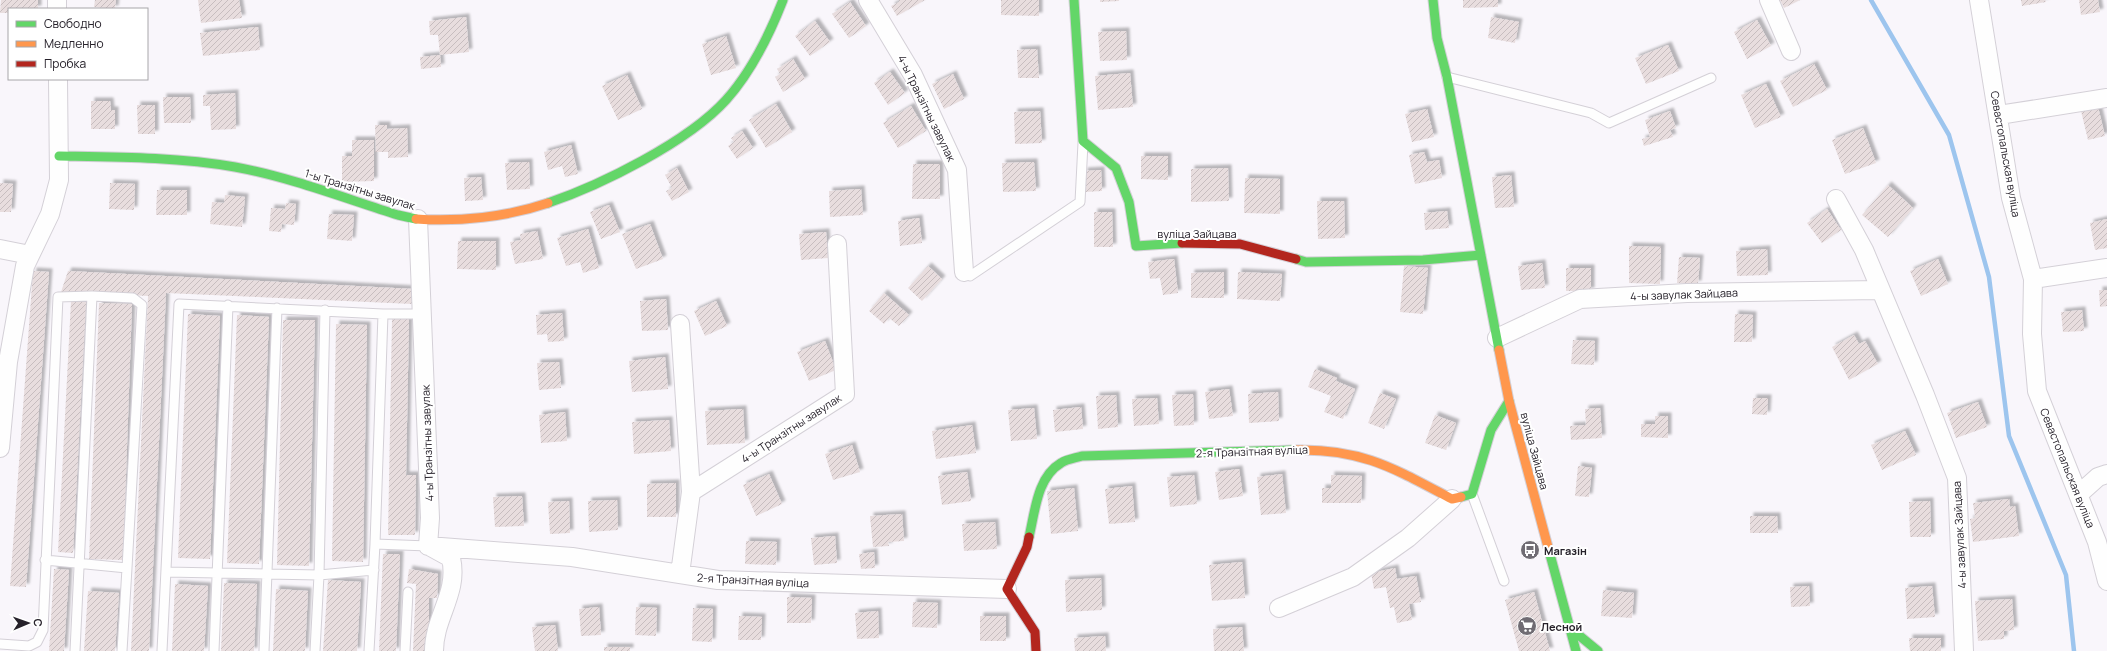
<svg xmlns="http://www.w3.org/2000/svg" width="2107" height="651" font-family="Manrope,sans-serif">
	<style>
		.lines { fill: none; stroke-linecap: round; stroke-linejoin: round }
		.stream { stroke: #9dc5ee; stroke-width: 4.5 }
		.building { fill: url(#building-hatch); filter: url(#shadow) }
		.lane-casing { stroke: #d4d0d7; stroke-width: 11 }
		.street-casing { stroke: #d4d0d7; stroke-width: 20 }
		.fast-casing { stroke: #d4d0d7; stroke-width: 11 }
		.slow-casing { stroke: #d4d0d7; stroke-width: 11 }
		.jam-casing { stroke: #d4d0d7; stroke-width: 11 }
		.lane { stroke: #fefefe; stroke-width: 9 }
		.street { stroke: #fefefe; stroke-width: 18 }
		.fast { stroke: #63d668; stroke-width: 9 }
		.slow { stroke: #ff974d; stroke-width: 9 }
		.jam { stroke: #b3261e; stroke-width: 9 }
		.labels { text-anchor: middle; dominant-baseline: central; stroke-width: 4; stroke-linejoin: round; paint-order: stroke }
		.street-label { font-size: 11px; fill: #26212a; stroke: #fff }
		.poi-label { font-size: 11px; font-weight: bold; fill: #26212a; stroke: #fff; text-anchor: start }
	</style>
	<defs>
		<pattern id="building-hatch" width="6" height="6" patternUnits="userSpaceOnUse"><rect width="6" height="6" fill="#e8ddde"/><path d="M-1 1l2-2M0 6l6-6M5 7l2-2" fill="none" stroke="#c7bdbf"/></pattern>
		<filter id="shadow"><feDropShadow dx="3.5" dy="-3.5" stdDeviation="1" flood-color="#0004"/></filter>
	</defs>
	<rect width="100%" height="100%" fill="#f9f6fb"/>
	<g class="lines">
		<path class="stream" d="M1871 0 1949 135 1989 277 2009 436 2066 575 2074 651"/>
	</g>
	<path class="building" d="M1 0H38V9H9V13H0Z
		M95 0H116L115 9 94 7Z
		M198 0H239L242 18 201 23Z
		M899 0H925L897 16 891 6 899 2Z
		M1001 0H1039V16L1001 15Z
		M1100 0H1119V1L1100 2Z
		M1463 0H1498V7L1463 8Z
		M1780 0H1800L1784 8Z
		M2021 0H2045L2046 2 2022 6Z
		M2079 0H2098L2100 12 2081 15Z
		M850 2 866 26 849 38 832 14Z
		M466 17 469 52 440 55 438 35H430L429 21Z
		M1491 17 1519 22 1515 43 1488 38Z
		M1757 20 1771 46 1747 59 1734 32Z
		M815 21 830 42 810 56 795 36Z
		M258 27 260 50 203 56 200 33Z
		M1126 31 1127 60 1100 61 1098 32Z
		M726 36 736 68 711 75 702 44Z
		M1668 45 1679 71 1646 84 1635 58Z
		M1037 49 1039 78H1018L1017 50Z
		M440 55 441 67 421 69 420 57Z
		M793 59 805 79 783 92 775 77 780 74 777 69Z
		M1814 64 1827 90 1793 107 1780 81Z
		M890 72 905 93 888 105 874 83Z
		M1130 73 1133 107 1098 110 1095 76Z
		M953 74 964 99 944 109 932 84Z
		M627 75 642 109 618 120 602 86Z
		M1766 84 1781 117 1755 128 1741 95Z
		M235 93 236 129 211 130 210 106H203V95Z
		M163 97H190L191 123H164Z
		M91 101H110L111 110H115V129H91Z
		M776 104 792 132 766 148 749 120Z
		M137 105H155V134H138Z
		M911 106 926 131 898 148 883 123Z
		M2098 107 2105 136 2088 140 2081 111Z
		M1427 109 1434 137 1412 142 1405 114Z
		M1040 111 1042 143 1015 144 1014 112Z
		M1670 111 1676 128 1670 130 1673 137 1644 146 1642 139 1650 137 1645 120Z
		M375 125H387V129L407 128 408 157 388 158V152H376Z
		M1863 128 1876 163 1845 174 1832 140Z
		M742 131 753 148 737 159 728 146 734 142 731 138Z
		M352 140H374V181L342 182V156H352Z
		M571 145 578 174 565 177 562 166 548 170 544 152Z
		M1424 152 1427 162 1439 160 1442 178 1415 184 1409 155Z
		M1141 156H1168V180L1141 179Z
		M529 162 530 189 507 190 505 163Z
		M1034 162 1036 191 1003 192 1002 163Z
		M913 164H940V199H912Z
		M677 168 689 192 672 201 666 191 672 188 665 175Z
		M1228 168 1229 201 1191 202V169Z
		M1101 170 1102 191 1085 192 1084 171Z
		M1511 175 1514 207 1495 208 1492 177Z
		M481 177 483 200 465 201 464 178Z
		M1245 178 1280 179V214L1244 213Z
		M0 183 13 184 11 212H0Z
		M110 183 135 184 134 210 109 209Z
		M1888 185 1913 208 1888 237 1862 215Z
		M861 189 863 215 830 217 829 191Z
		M157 190H187V215H156Z
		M225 195 245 197 242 227 210 224 212 202 224 203Z
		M1317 201H1344L1345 238 1318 239Z
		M286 203 296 204 294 225 282 224 281 232 269 231 271 208 285 209Z
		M609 205 620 232 601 239 590 212Z
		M1827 209 1841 230 1822 243 1807 223Z
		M1447 211 1449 228 1425 230 1424 213Z
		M1094 212H1112L1113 247H1094Z
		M329 214 354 215 352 241 327 239Z
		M919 218 922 243 900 246 898 221Z
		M2107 219V248L2095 250 2090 223Z
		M650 224 663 259 636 269 622 234Z
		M588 229 599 268 583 273 580 262 566 266 557 238Z
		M537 231 543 259 515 264 510 242 521 240 520 234Z
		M826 232 828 258 801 260 799 234Z
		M458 241H496V270L457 269Z
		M1629 246 1661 247 1660 284 1629 283Z
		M1767 249 1768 275 1737 276 1736 251Z
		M1679 257 1700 258 1698 284 1677 283Z
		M1174 259 1178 293 1163 295 1160 278 1150 279 1148 262Z
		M1938 259 1948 284 1921 296 1910 271Z
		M1542 263 1545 288 1521 290 1518 266Z
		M928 266 942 279 922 301 908 288Z
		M1404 266 1428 268 1423 314 1400 312Z
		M1566 268H1591V291H1566Z
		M33 271 49 272 26 587 10 586Z
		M68 271 413 289 412 304 166 293 149 651H131L148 296 61 292Z
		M1224 272V298H1191V273Z
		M1238 272 1282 274 1280 301 1237 299Z
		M2099 290H2107V306L2100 307Z
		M884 293 909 315 899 326 889 318 884 324 869 311Z
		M666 299 668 330 642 331 640 301Z
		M71 301 86 302 73 553 58 552Z
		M716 301 727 326 705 336 694 311Z
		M99 303 132 304 123 560 89 559Z
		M2082 310 2084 331 2063 332 2061 312Z
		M562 313 564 341 548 342 547 334 537 335 536 315Z
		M188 314 220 316 210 559 178 558Z
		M1735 314 1753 315 1752 342H1734Z
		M237 315 269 317 259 564 227 563Z
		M392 319H409L406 475H416L415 535H388Z
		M283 320H315L309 566 277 565Z
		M336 324 367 325 363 562 332 561Z
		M1854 335 1859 344 1865 341 1878 364 1849 380 1832 347Z
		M1573 340 1595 341 1594 365 1571 364Z
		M825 341 836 370 809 381 797 352Z
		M665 357 668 389 632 392 629 361Z
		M559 362 561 388 539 390 537 363Z
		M1315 369 1337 378 1336 381 1355 389 1343 419 1324 412 1331 396 1308 387Z
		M1229 389 1233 416 1209 419 1205 392Z
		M1278 392 1279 421 1249 423 1248 394Z
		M1380 393 1396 399 1384 429 1368 423Z
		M1193 394 1194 425 1174 426 1172 395Z
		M1116 395 1118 427 1098 429 1096 396Z
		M1157 398 1159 424 1134 426 1132 399Z
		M1753 398H1768L1767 415 1752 414Z
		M1978 402 1987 427 1956 438 1947 413Z
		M1081 407 1083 429 1055 432 1053 410Z
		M1034 408 1037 439 1011 441 1008 410Z
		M1600 408 1602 438 1571 440 1570 426 1586 425 1585 409Z
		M743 409 745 443 707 445 705 411Z
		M565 412 567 441 541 443 539 415Z
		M1435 415 1456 423 1446 450 1425 443Z
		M1655 416H1668V438L1641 437V424H1655Z
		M669 420 671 451 634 454 632 422Z
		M972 425 976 453 936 459 932 431Z
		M1905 431 1916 455 1882 470 1871 445Z
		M852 445 860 472 833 480 825 454Z
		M1578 466 1592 468 1589 497 1575 496Z
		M1239 469 1243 496 1219 500 1215 472Z
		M967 472 971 501 942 505 938 476Z
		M769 474 782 504 756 516 743 485Z
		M1282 474 1286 513 1261 515 1257 477Z
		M1194 475 1197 504 1170 507 1167 477Z
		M1331 475 1362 476 1361 503H1322V488H1331Z
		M676 483V517H647V484Z
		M1132 486 1135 522 1109 524 1105 489Z
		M1074 488 1078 531 1051 534 1047 491Z
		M522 496 524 526 495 527 493 497Z
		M2009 499 2010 507 2015 506 2019 536 1973 542 1970 519 1975 518 1973 503Z
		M617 500 618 530 589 532 588 501Z
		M569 501 570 533 550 534 548 502Z
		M1930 501 1931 537H1910L1909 502Z
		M902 514 904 541 888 542 889 546 873 547 870 516Z
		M1750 516H1777L1778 533H1750Z
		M995 522 997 549 964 551 962 524Z
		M835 536 837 563 814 565 811 538Z
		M746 541 777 542 776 565 745 564Z
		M874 552 875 568 861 569 859 554Z
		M383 554H400L396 651H379Z
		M1242 562 1245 598 1212 601 1209 565Z
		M1395 568 1397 579 1416 576 1421 602 1409 604 1412 620 1397 623 1394 607 1390 608 1386 587 1374 589 1371 573Z
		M54 569 69 570 64 651H49Z
		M409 569 438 574 437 598H429V651H413L416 584 407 583Z
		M1101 578 1102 610 1066 612 1065 580Z
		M328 580 361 582 357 651H323Z
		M224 583 257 584 254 651H221Z
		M175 584 208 586 204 651H172Z
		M1809 586 1810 606 1791 607 1790 587Z
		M1932 586 1935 617 1907 619 1905 588Z
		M276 589 308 591 305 651H273Z
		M1603 590 1634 593 1632 618 1601 616Z
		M88 591 119 593 115 651H84Z
		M1534 592 1550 651H1519L1505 600Z
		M787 597 812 598 811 623H787Z
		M2012 599 2014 630 2004 631V639L1978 641 1975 601Z
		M913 602 938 603 937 628 912 627Z
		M599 607 601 635 581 636 579 609Z
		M636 607 657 608 656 636 635 635Z
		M693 608 713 609 712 642 692 641Z
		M878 611 879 638 857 639 855 613Z
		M739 616 762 617 761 640H738Z
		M980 616H1006V641H980Z
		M555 625 558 651H535L532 627Z
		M1242 627 1244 651H1214L1213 629Z
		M1105 636 1106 651H1075L1074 638Z
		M1909 638H1941V651H1910Z
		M604 647H630V651H604Z"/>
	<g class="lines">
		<defs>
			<path id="lane" d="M1447 77 1591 113 1609 123 1711 78
				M964 272 970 276 1080 202 1083 143
				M383 314H422
				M1472 494 1504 581
				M375 544 428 546
				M166 572 319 575 374 570
				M0 644 29 646 37 642 43 630 58 297 92 296 133 298 142 305 127 568 45 560
				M75 651 92 296
				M122 651 127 568
				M162 651 179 304 383 314 375 544 369 651
				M214 651 228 305
				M264 651 277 308
				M315 651 319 575 325 310
				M405 651 408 592"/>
			<path id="street" d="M57 0V9
				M868 0 913 75 957 170 964 272
				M1769 0 1791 51
				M1979 0 2011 198 2033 279 2032 334 2037 391 2097 542 2107 581
				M1999 115 2107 98
				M1836 199 1864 250 1925 395 1957 478 1964 651
				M418 219 430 518 428 546
				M0 249 30 255
				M2033 279 2107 268
				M680 324 691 492
				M1497 338 1580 299 1687 293 1879 290
				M0 448 8 362 25 266 50 214 59 180 58 79
				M2079 494 2098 477 2107 474
				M428 546 572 557 718 580 1007 589
				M431 547 451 558C459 593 434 617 434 651
				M680 574 691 492 845 394 837 244
				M1279 608 1353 577 1408 538 1452 499"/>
			<path id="fast" d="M1074 0 1083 141 1116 168 1129 202 1136 246 1182 243
				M1433 0 1437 38 1447 77 1499 350
				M59 156C117 157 177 157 235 167 290 177 344 198 398 215L416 219
				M548 203C601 185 688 142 726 100 752 71 769 36 783 0
				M1296 259 1306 262 1423 260 1481 255
				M1461 497 1472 494 1491 430 1509 401
				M1029 537C1035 512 1037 477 1061 463 1067 459 1076 458 1082 456L1294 450
				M1548 547 1576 651
				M1570 628 1598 651"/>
			<path id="slow" d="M416 219C459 222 507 217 548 203
				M1499 350 1509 401 1548 547
				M1294 450C1362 448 1395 469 1452 499L1461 497"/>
			<path id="jam" d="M1182 243 1240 244 1296 259
				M1029 537 1027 547 1007 589 1035 632 1036 651"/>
		</defs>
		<use href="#lane" class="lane-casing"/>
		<use href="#street" class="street-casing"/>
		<use href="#fast" class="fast-casing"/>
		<use href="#slow" class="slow-casing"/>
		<use href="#jam" class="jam-casing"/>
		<use href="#lane" class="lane"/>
		<use href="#street" class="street"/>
		<use href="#fast" class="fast"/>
		<use href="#slow" class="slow"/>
		<use href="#jam" class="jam"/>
	</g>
	<defs>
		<symbol id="bus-disc" viewBox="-11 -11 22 22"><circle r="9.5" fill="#706c73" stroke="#fff"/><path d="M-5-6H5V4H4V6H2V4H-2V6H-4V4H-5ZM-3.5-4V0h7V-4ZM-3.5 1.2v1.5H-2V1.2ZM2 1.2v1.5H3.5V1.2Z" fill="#fff"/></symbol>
		<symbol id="supermarket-disc" viewBox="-11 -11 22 22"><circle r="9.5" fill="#706c73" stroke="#fff"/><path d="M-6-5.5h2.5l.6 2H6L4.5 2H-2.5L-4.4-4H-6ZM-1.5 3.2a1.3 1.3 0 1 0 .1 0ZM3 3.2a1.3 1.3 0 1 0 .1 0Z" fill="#fff"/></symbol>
	</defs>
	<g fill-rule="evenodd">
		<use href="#bus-disc" x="1519" y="539" width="22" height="22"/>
		<use href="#supermarket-disc" x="1516" y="615" width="22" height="22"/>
	</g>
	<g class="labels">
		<g class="street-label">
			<text transform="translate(927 108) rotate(64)">4-ы Транзітны завулак</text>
			<text transform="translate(2006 154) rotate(80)">Севастопальская вуліца</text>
			<text transform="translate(360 189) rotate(17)">1-ы Транзітны завулак</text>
			<text x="1197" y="233">вуліца Зайцава</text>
			<text transform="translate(1684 294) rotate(-2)">4-ы завулак Зайцава</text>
			<text transform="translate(791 428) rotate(-33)">4-ы Транзітны завулак</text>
			<text transform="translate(427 443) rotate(-92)">4-ы Транзітны завулак</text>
			<text transform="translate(1252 451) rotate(-2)">2-я Транзітная вуліца</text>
			<text transform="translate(1535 451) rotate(75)">вуліца Зайцава</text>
			<text transform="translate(2068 468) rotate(68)">Севастопальская вуліца</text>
			<text transform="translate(1959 535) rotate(-93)">4-ы завулак Зайцава</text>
			<text transform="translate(753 580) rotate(3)">2-я Транзітная вуліца</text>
		</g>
		<g class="poi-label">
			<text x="1544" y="550">Магазін</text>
			<text x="1541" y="626">Лесной</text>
		</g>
	</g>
	<rect x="8" y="8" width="140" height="72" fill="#ffffff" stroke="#a8a6aa"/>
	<rect x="16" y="21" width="20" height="6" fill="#63d668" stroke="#a8a6aa"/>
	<text x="44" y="28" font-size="12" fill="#26212a">Свободно</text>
	<rect x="16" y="41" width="20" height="6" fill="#ff974d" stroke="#a8a6aa"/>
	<text x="44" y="48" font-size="12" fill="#26212a">Медленно</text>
	<rect x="16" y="61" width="20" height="6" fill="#b3261e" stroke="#a8a6aa"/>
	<text x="44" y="68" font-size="12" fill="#26212a">Пробка</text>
	<g transform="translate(28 623) rotate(88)" stroke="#ffffff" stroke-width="3" paint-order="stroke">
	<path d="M0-3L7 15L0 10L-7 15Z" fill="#26212a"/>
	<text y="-6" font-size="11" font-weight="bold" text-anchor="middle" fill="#26212a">С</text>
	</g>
</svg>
